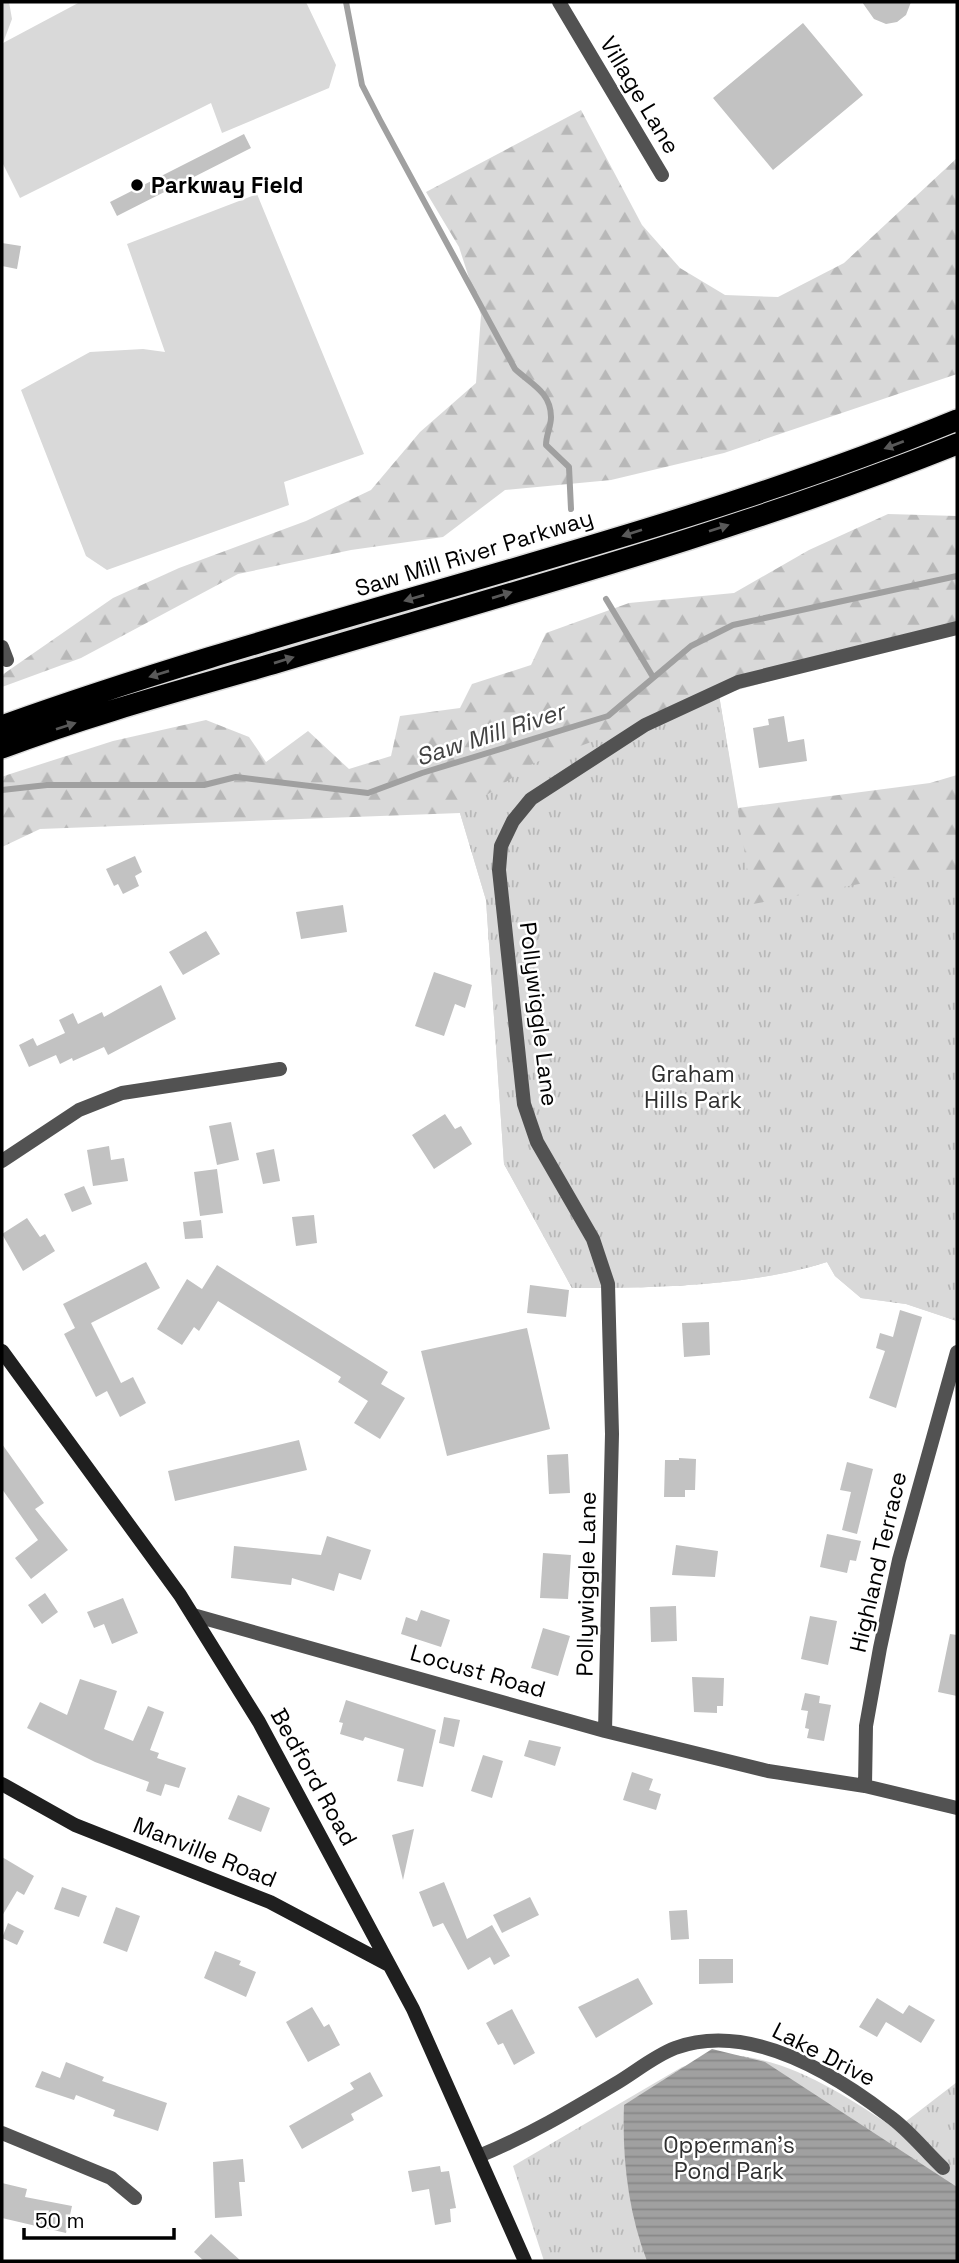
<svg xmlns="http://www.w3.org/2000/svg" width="959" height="2263" font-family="'Space Grotesk',sans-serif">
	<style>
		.green { fill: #d9d9d9 }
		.forest { fill: url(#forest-firs) }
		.park { fill: url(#park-tufts) }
		.water { fill: url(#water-rules) }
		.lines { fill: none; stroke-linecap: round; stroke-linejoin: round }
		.stream { stroke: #a0a0a0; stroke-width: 6 }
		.building { fill: #c2c2c2 }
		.highway-casing { stroke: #dbdbdb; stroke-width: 24 }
		.street { stroke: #525252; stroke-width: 14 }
		.secondary { stroke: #1f1f1f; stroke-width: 14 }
		.highway { stroke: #000; stroke-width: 21 }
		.oneway { fill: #595959 }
		.poi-dot { fill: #000; stroke: #fff; stroke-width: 2.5 }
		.labels { text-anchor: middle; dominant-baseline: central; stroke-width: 5; stroke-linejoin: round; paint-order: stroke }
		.street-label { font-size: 23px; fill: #000; stroke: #fff }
		.poi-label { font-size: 23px; font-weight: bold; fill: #000; stroke: #fff; text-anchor: start }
		.park-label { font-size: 23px; fill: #303030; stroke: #fff }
		.water-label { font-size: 24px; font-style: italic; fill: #414141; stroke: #fff }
	</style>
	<defs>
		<pattern id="forest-firs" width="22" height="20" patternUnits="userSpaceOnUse" patternTransform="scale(1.75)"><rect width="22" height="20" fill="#d9d9d9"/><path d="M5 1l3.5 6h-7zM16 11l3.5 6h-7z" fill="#b8b8b8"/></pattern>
		<pattern id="park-tufts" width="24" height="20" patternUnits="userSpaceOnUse" patternTransform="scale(1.75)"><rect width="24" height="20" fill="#d9d9d9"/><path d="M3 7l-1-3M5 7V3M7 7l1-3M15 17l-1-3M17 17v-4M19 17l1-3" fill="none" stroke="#b8b8b8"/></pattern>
		<pattern id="water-rules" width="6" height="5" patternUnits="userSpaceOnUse" patternTransform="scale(1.75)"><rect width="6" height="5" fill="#a0a0a0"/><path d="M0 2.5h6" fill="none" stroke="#888"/></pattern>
	</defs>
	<rect width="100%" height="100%" fill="#fff"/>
	<path class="green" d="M2 2H9L12 19 3 43 80 2H306L336 65 329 88 222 133 211 103 20 198 2 162Z
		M257 194 364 454 284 482 289 505 107 570 86 556 21 390 90 352 143 349 165 352 127 244Z"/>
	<path class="forest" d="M581 110 642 225 680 268 725 295 778 297 844 263 957 158V374L724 453 611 480 505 490 443 537 351 550 238 574 81 658 2 687V675L113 598 179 568 306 521 371 490 420 432 476 383 481 315 459 247 426 192Z
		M888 514 957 516V630L719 695 738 808 930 783 957 775V1321L906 1304 861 1298 835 1276 827 1262C752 1286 652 1288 572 1288L504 1164 486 900 460 813 40 829 2 847V777L7 775 113 741 206 720 249 737 266 762 308 731 349 769 391 756 400 716 460 708 472 684 531 665 546 633 629 603 734 593 809 550Z"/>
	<path class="park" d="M719 695 753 904 923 872H957V1321L906 1304 861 1298 835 1276 827 1262C752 1286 652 1288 572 1288L504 1164 486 900 460 813 534 763Z
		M725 2055C787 2056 846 2096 896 2129L957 2082V2261H544L513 2166 682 2067Z"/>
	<path class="water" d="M712 2049 765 2062 957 2187V2261H647C628 2212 622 2157 624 2105Z"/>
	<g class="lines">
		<path class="stream" d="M346 2 362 85 380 120 515 369C531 384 551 392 551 417 551 427 546 435 546 445L569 467 571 509
			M606 599 653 677
			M2 790 47 785H204L236 777 368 793 422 773 608 716 691 646 733 625 957 576"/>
	</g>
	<path class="building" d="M862 2H911L906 15 897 22 886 24 874 19Z
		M803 23 863 95 773 170 713 98Z
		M244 134 251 148 117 216 110 202Z
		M2 243 21 246 17 269 2 266Z
		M784 716 788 742 804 739 807 761 759 768 753 728 769 725 768 719Z
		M135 856 142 872 135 876 139 886 123 894 118 884 114 886 106 869Z
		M343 905 347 932 301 939 296 912Z
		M206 931 220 954 183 975 169 952Z
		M434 972 472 985 465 1008 455 1004 444 1036 415 1026Z
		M161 985 176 1019 108 1055 104 1047 73 1061 72 1058 60 1064 56 1055 29 1067 19 1045 33 1038 37 1046 65 1033 59 1020 73 1013 78 1024 102 1012 104 1017Z
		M445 1114 455 1129 461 1126 472 1144 434 1169 412 1135Z
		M231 1122 239 1160 217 1165 209 1126Z
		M109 1146 111 1160 124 1158 128 1181 93 1186 87 1150Z
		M274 1149 280 1181 263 1184 256 1153Z
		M217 1169 223 1213 200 1216 194 1172Z
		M84 1186 92 1204 72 1212 64 1194Z
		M314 1215 317 1243 296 1246 292 1217Z
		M27 1218 40 1237 45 1234 55 1251 23 1271 2 1234Z
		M201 1220 203 1238 185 1239 183 1222Z
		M146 1262 160 1288 91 1323 121 1383 133 1377 146 1403 120 1417 107 1391 96 1397 64 1334 75 1328 63 1304Z
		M217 1265 388 1372 381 1384 405 1398 380 1439 354 1423 368 1401 338 1382 341 1377 218 1301 199 1331 194 1327 182 1345 157 1329 187 1279 202 1289Z
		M530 1285 569 1290 566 1317 527 1313Z
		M900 1310 922 1317 896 1408 869 1398 885 1351 876 1348 880 1333 893 1337Z
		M709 1322 710 1355 684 1357 682 1323Z
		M527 1328 550 1429 447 1456 421 1351Z
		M299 1440 307 1470 175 1501 168 1471Z
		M2 1444 44 1503 35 1509 68 1550 31 1579 15 1558 38 1540 2 1489Z
		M568 1454 570 1493 549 1494 547 1455Z
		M679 1458 696 1459 695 1490H685V1497H664L665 1460H679Z
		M847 1462 873 1469 857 1534 842 1530 851 1492 840 1490Z
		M827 1534 861 1541 856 1561 850 1560 847 1573 820 1567Z
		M327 1536 371 1550 361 1580 339 1573 334 1591 292 1578 291 1585 231 1578 234 1546 321 1555Z
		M676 1545 718 1551 715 1577 672 1575Z
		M543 1553 571 1555 568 1599 540 1598Z
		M45 1593 58 1612 42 1624 28 1605Z
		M123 1598 138 1633 112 1644 104 1624 94 1628 87 1612Z
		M676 1606 677 1641 651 1642 650 1607Z
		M421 1610 450 1620 441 1647 401 1634 406 1617 417 1621Z
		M810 1616 837 1621 828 1665 801 1659Z
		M543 1628 570 1636 558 1676 531 1668Z
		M950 1634 957 1635V1696L938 1692Z
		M692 1677 724 1678 723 1706H717V1713L694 1712Z
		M80 1679 117 1691 104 1729 133 1741 148 1706 164 1712 150 1750 159 1753 157 1758 186 1768 179 1788 165 1784 161 1796 146 1791 149 1782 95 1762 27 1728 40 1702 67 1715Z
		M805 1693 820 1696 819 1703 831 1705 824 1741 807 1738 809 1729 805 1728 808 1711 801 1710Z
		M346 1700 436 1730 423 1787 397 1781 404 1749 365 1737 363 1741 340 1734 343 1723 339 1722Z
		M444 1717 460 1720 454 1747 439 1743Z
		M529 1740 561 1747 555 1766 524 1756Z
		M483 1755 503 1761 492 1798 471 1791Z
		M632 1772 653 1779 649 1790 661 1794 656 1810 623 1800Z
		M238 1795 270 1808 261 1832 228 1819Z
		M414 1829 403 1880 392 1835Z
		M2 1857 34 1876 24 1895 17 1891 2 1916Z
		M444 1882 467 1939 492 1925 510 1956 494 1965 490 1957 468 1970 443 1923 433 1927 419 1892Z
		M62 1887 87 1896 79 1917 54 1909Z
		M530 1897 539 1915 502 1933 493 1915Z
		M116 1907 140 1916 127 1952 103 1943Z
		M687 1910 689 1939 671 1940 669 1911Z
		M8 1923 24 1931 17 1945 2 1938Z
		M215 1951 241 1961 239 1965 256 1972 246 1997 204 1978Z
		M699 1959H733V1983L699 1984Z
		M638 1978 653 2004 596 2038 578 2007Z
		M877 1998 903 2014 909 2005 935 2020 921 2043 886 2022 877 2037 859 2027Z
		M312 2007 324 2027 329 2024 340 2045 308 2062 286 2022Z
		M512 2009 535 2053 514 2065 503 2043 498 2045 486 2023Z
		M66 2062 104 2077 102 2081 167 2103 158 2131 113 2116 115 2110 76 2095 74 2100 35 2087 42 2071 60 2078Z
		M370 2072 383 2096 351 2114 354 2120 302 2149 289 2126 354 2089 350 2083Z
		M243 2159 245 2182H239L242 2216 215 2218 213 2162Z
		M440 2166 441 2172 449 2171 456 2208 450 2209 451 2222 435 2225 429 2189 412 2192 408 2171Z
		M2 2183 27 2189 25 2197 72 2206 66 2233 2 2218Z
		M211 2234 241 2261H204L194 2252Z"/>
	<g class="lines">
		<defs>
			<path id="highway" d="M2 726C316 613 647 547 957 420
				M2 748C92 714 186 689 279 662 506 594 737 532 957 444"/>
		</defs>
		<use href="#highway" class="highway-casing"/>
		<path class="street" d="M559 2 662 175
			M2 647 7 660
			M2 1161 79 1110 122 1093 280 1069
			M193 1615 605 1731 768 1771 865 1786 957 1808
			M605 1731 612 1434 608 1284 593 1239 537 1142 524 1104 499 870 501 846 513 821 531 799 645 725 738 682 957 628
			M865 1786 866 1726 880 1648 899 1560 957 1352
			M2 2133 111 2178 135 2198
			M479 2156C528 2136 570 2111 615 2084 634 2073 654 2056 675 2048 749 2021 832 2072 889 2116 909 2130 925 2151 943 2168"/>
		<path class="secondary" d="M2 1351 180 1595 259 1722 413 2009 525 2261
			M2 1784 75 1825 270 1902 389 1965"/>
		<use href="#highway" class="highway"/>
	</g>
	<defs><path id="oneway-solid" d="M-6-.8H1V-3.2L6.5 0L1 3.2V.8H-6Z" transform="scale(1.75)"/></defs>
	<g class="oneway">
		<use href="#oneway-solid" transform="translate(894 445) rotate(159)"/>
		<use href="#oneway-solid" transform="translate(719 528) rotate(-18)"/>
		<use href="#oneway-solid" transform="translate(632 533) rotate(162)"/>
		<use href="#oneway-solid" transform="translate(502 595) rotate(-17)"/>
		<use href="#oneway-solid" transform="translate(414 598) rotate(164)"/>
		<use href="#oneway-solid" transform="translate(284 660) rotate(-17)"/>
		<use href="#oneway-solid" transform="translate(159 674) rotate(163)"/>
		<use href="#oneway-solid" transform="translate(66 726) rotate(-18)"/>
	</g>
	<circle class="poi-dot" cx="137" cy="185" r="7"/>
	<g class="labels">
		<g class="street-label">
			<text transform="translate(640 95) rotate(59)">Village Lane</text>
			<text transform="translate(474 553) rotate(-17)">Saw Mill River Parkway</text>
			<text transform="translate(539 1014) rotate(83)">Pollywiggle Lane</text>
			<text transform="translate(878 1562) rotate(-77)">Highland Terrace</text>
			<text transform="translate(586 1584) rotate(-89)">Pollywiggle Lane</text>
			<text transform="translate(478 1671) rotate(16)">Locust Road</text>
			<text transform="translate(314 1777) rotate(61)">Bedford Road</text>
			<text transform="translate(205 1852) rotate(22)">Manville Road</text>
			<text transform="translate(824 2054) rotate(27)">Lake Drive</text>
		</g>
		<g class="poi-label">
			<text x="151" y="185">Parkway Field</text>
		</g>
		<g class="park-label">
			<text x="693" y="1074">Graham<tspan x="693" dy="26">Hills Park</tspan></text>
			<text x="729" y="2145">Opperman's<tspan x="729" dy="26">Pond Park</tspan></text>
		</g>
		<g class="water-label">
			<text transform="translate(490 734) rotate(-18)">Saw Mill River</text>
		</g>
	</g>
	<rect width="959" height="2263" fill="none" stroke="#000000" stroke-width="7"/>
	<path d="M24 2228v10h150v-10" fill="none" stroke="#000000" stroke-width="3.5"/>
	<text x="35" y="2228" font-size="21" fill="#000000" stroke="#ffffff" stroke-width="5" paint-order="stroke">50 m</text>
</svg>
